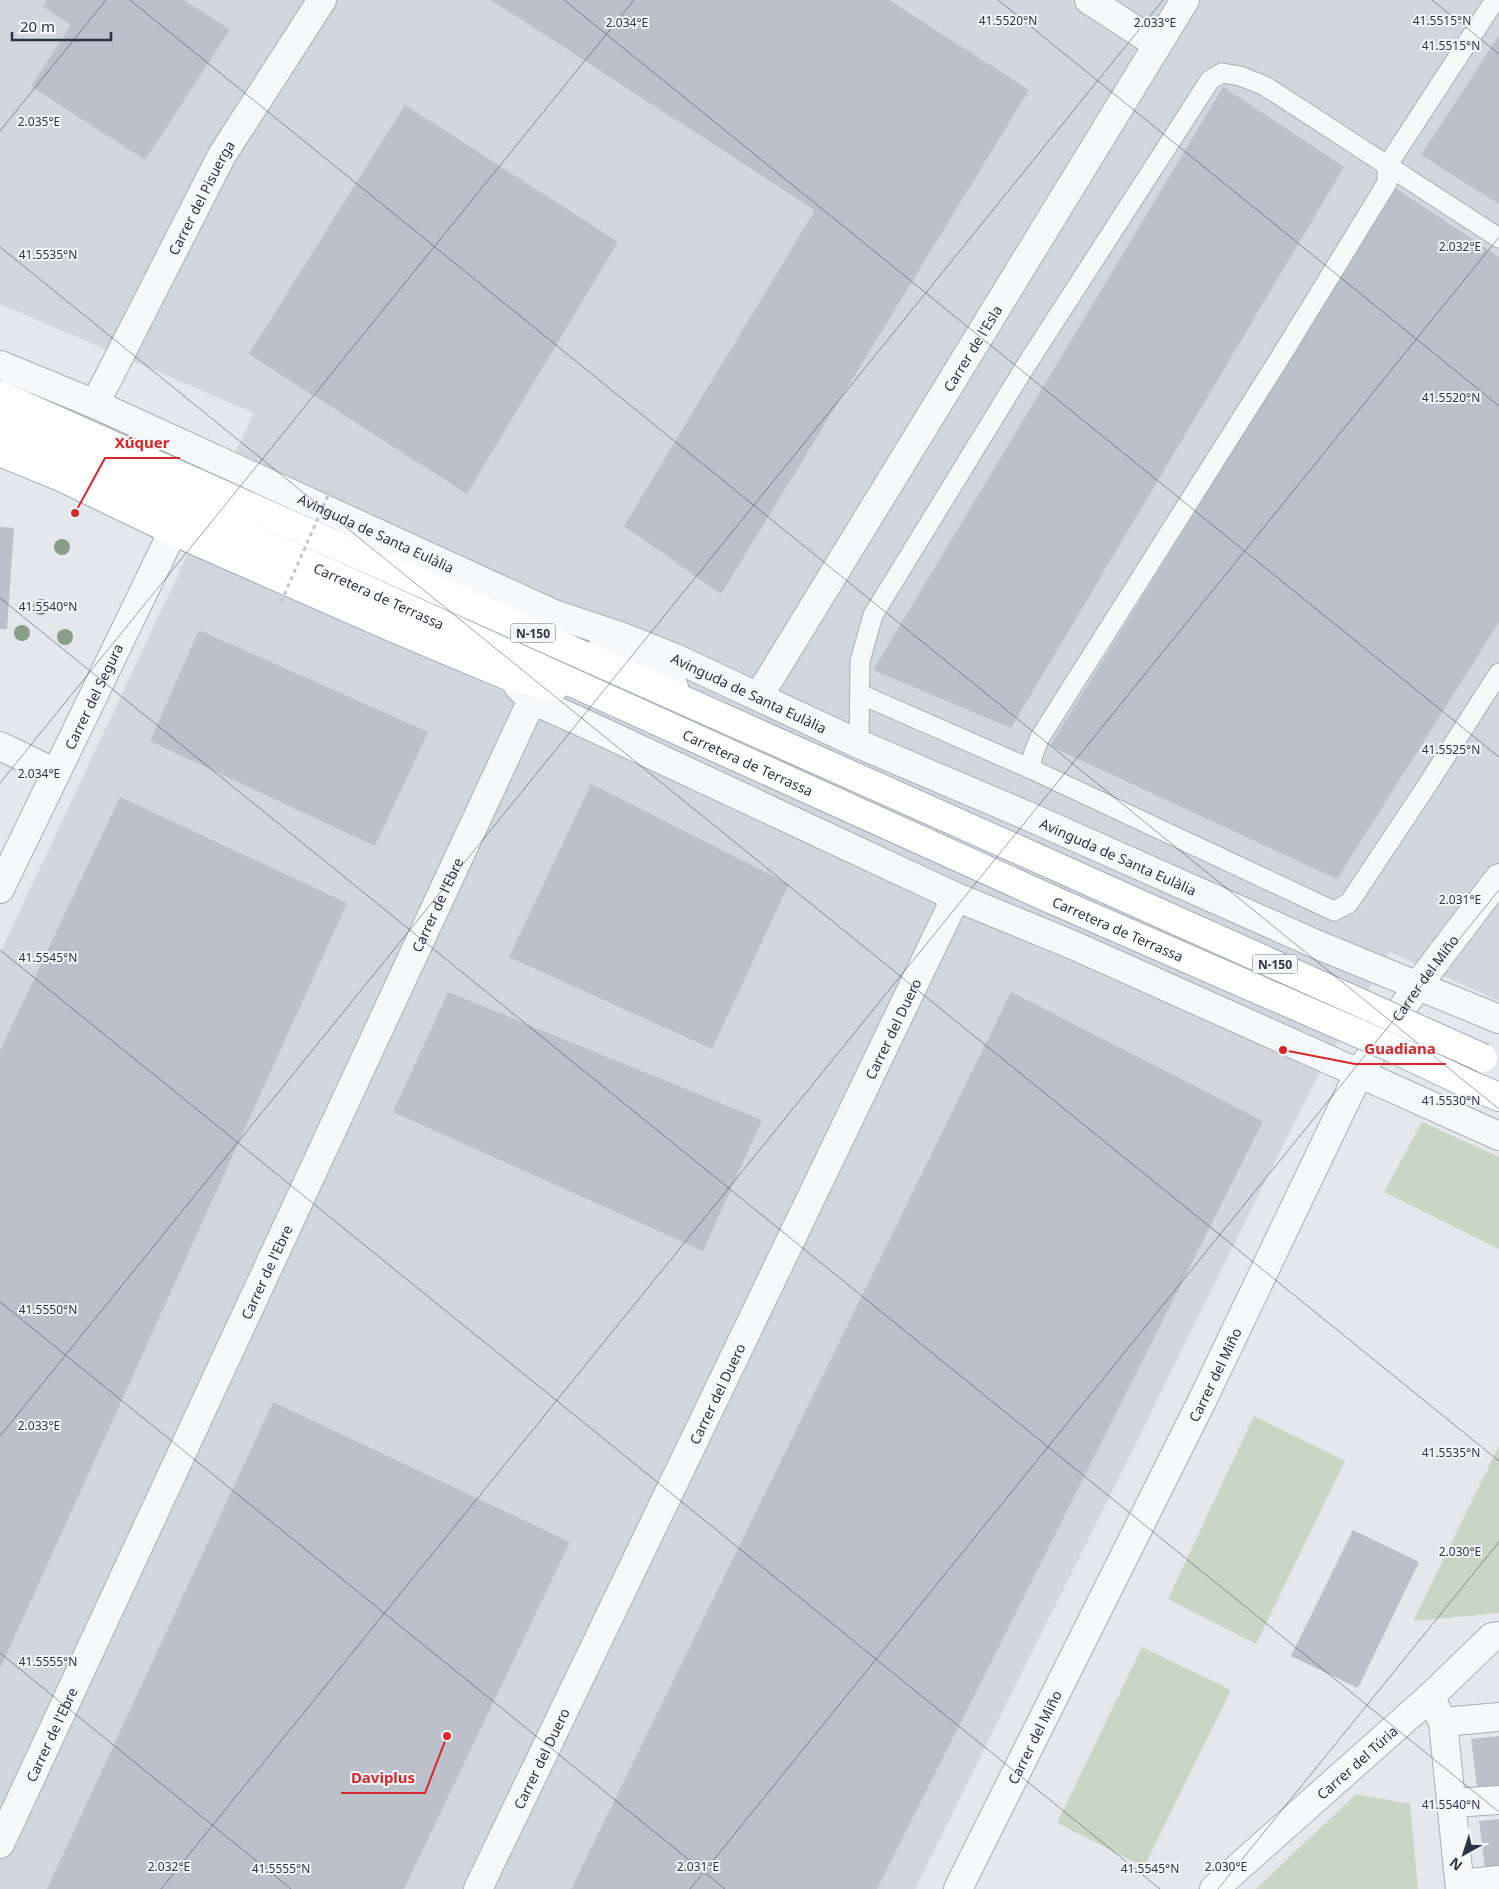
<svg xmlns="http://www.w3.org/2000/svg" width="1499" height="1889" font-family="'Noto Sans',sans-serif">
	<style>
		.built { fill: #d2d6de }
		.green { fill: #c9d6c5 }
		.building { fill: #bbc0ca }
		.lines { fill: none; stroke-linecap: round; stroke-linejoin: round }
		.service-casing { stroke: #a9aeb7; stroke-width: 21 }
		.minor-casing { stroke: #a9aeb7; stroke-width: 30 }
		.primary-casing { stroke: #a3abb8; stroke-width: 30 }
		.service { stroke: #f7f8fa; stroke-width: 19 }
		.minor { stroke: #f7f8fa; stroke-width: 28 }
		.primary { stroke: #fff; stroke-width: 28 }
		.primary-bridge-casing { stroke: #a3abb8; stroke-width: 30; stroke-linecap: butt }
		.path-bridge { stroke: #c2c5cb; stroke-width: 3; stroke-dasharray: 4 4; stroke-linecap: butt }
		.primary-bridge { stroke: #fff; stroke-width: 28 }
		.tree { fill: #899d89 }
		.ticks { fill: none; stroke: #2b3445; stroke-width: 1; stroke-opacity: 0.45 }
		.labels { text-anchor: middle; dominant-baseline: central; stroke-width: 4; stroke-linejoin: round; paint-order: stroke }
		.shield { fill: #f4f6f9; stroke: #676e7b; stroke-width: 1 }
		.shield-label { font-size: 12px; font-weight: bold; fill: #2b3445 }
		.street-label { font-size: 14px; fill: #2b3445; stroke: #f4f6f9 }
		.ticks-label { font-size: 12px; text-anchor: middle; fill: #2b3445; stroke: #f4f6f9; stroke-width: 4; stroke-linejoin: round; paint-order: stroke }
		.leader { fill: none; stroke: #d62828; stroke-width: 2 }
		.callout-dot { fill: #d62828; stroke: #f4f6f9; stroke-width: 2 }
		.callout-label { font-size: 15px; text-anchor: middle; font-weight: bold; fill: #d62828; stroke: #f4f6f9; stroke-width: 4; stroke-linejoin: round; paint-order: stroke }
	</style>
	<rect width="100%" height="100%" fill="#e4e7ec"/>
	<path class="built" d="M0 0H1499V1001L1390 952 1315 1081 915 1889H0V953L254 413 0 304Z"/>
	<path class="green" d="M1422 1122 1499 1157V1249L1384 1192Z
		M1254 1416 1345 1461 1256 1644 1168 1599Z
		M1499 1446V1613L1413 1621Z
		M1142 1647 1231 1690 1144 1867 1057 1823Z
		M1356 1794 1410 1804 1418 1889H1256Z"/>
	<path class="building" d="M47 0H184L230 30 145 160 31 86 71 25 43 7Z
		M491 0H889L1029 90 721 594 624 526 815 210Z
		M1499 35V204L1421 155Z
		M1223 87 1344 167 1011 728 873 670Z
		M405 105 618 242 467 494 249 354Z
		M1395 188 1499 257V622L1337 879 1050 746Z
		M0 527 14 528 7 629H0Z
		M199 630 428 732 375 846 150 741Z
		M591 784 789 884 712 1049 509 957Z
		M120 797 347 903 0 1669V1051Z
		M448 992 762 1120 703 1251 393 1112Z
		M1011 992 1263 1121 877 1889H571Z
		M273 1402 570 1542 404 1889H47Z
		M1353 1530 1419 1562 1358 1688 1291 1656Z
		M1499 1736V1785L1477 1787 1471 1739Z
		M1499 1819V1867L1485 1869 1479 1821Z"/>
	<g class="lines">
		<defs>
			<path id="service" d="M1495 0 1387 166V183L1281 356 1039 739 1032 758 1031 769 1334 911 1349 903 1424 790 1499 673
				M860 694 1031 769
				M859 744 860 661 873 615 1025 367 1210 80 1222 73 1240 76 1265 86 1499 238"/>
			<g id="minor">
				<path d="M1089 0 1157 44"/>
				<path id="s1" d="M0 365 95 404 554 614 620 636 673 657 859 744 1028 816 1318 945 1499 1019"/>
				<path id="s2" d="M95 404 222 155 322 0"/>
				<path d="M603 645 632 660 674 687"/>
				<path d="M518 686 532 700 590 726 956 897 1073 945 1499 1136"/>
				<path id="s3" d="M759 696 1185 0"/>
				<path d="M0 746 56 773"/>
				<path id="s4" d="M0 889 173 531"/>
				<path d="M1430 1697 1443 1722 1460 1889"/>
				<path d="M1443 1722 1499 1717"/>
				<path d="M1452 1803 1499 1800"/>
				<path id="s5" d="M0 1844 532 700"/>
				<path d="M1460 1884 1499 1880"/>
				<path id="s6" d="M478 1889 956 897"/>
				<path id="s7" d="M958 1889 1201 1403 1359 1073 1418 985 1499 878"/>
				<path id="s8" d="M1214 1889 1430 1697 1492 1637 1499 1636"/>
			</g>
			<g id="primary">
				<path d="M0 395 1066 871"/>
				<path id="s9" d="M0 424 1053 900"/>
				<path d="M0 452 61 477 173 531 398 630 508 676 555 687"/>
				<path d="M1468 1084 1499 1097"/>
			</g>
		</defs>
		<use href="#service" class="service-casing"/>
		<use href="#minor" class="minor-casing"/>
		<use href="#primary" class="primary-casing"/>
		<use href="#service" class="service"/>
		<use href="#minor" class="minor"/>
		<use href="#primary" class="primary"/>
		<defs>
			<g id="primary-bridge">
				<path d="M1066 871 1483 1058"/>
				<path id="s10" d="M1053 900 1392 1048 1468 1084"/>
			</g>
		</defs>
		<use href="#primary-bridge" class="primary-bridge-casing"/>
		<path class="path-bridge" d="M281 602 330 491"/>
		<use href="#primary-bridge" class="primary-bridge"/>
	</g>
	<g class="tree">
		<circle cx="62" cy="547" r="8"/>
		<circle cx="41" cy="607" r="8"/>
		<circle cx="22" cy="633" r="8"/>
		<circle cx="65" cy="637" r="8"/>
	</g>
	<path class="ticks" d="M130 0 1499 1109M564 0 1499 757M998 0 1499 406M1432 0 1499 54M0 131 106 0M0 247 1499 1461M0 598 1499 1812M0 783 634 0M0 950 1160 1889M0 1302 725 1889M0 1436 1163 0M0 1653 291 1889M161 1889 1499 237M690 1889 1499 890M1218 1889 1499 1542"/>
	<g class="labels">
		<g class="shield">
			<rect x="510.5" y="623.5" width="45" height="19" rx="4"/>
			<rect x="1252.5" y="954.5" width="45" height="19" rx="4"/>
		</g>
		<g class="shield-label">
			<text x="533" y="633">N-150</text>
			<text x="1275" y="964">N-150</text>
		</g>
		<g class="street-label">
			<text stroke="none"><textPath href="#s2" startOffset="232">Carrer del Pisuerga</textPath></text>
			<text stroke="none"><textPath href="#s3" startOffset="408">Carrer de l'Esla</textPath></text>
			<text stroke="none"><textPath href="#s1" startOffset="412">Avinguda de Santa Eulàlia</textPath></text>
			<text stroke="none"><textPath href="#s9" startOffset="416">Carretera de Terrassa</textPath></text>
			<text stroke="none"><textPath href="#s1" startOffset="818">Avinguda de Santa Eulàlia</textPath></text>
			<text stroke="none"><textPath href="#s4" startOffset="214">Carrer del Segura</textPath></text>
			<text stroke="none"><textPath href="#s9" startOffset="821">Carretera de Terrassa</textPath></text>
			<text stroke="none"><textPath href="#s1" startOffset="1222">Avinguda de Santa Eulàlia</textPath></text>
			<text stroke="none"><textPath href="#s5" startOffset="1036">Carrer de l'Ebre</textPath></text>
			<text stroke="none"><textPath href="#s10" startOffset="71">Carretera de Terrassa</textPath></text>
			<text stroke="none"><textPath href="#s7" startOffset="1025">Carrer del Miño</textPath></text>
			<text stroke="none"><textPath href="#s6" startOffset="955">Carrer del Duero</textPath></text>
			<text stroke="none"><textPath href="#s5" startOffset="631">Carrer de l'Ebre</textPath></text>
			<text stroke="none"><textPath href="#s7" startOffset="575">Carrer del Miño</textPath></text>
			<text stroke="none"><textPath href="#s6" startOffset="550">Carrer del Duero</textPath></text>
			<text stroke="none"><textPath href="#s5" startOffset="121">Carrer de l'Ebre</textPath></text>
			<text stroke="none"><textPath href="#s7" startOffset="170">Carrer del Miño</textPath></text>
			<text stroke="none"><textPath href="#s6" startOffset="145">Carrer del Duero</textPath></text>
			<text stroke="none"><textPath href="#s8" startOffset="191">Carrer del Túria</textPath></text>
		</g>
	</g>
	<g class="ticks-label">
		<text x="1442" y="25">41.5515°N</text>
		<text x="1008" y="25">41.5520°N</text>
		<text x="627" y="27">2.034°E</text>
		<text x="1155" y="27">2.033°E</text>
		<text x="1451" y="50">41.5515°N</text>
		<text x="39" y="126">2.035°E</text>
		<text x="1460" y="251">2.032°E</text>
		<text x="48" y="259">41.5535°N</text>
		<text x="1451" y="402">41.5520°N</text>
		<text x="48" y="611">41.5540°N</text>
		<text x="1451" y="754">41.5525°N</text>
		<text x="39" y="778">2.034°E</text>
		<text x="1460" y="904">2.031°E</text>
		<text x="48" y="962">41.5545°N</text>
		<text x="1451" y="1105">41.5530°N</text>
		<text x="48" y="1314">41.5550°N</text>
		<text x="39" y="1430">2.033°E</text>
		<text x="1451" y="1457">41.5535°N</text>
		<text x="1460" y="1556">2.030°E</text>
		<text x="48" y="1666">41.5555°N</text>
		<text x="1451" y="1809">41.5540°N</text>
		<text x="169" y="1871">2.032°E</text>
		<text x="698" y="1871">2.031°E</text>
		<text x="1226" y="1871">2.030°E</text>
		<text x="281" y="1873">41.5555°N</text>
		<text x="1150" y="1873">41.5545°N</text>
	</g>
	<path class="leader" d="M75 513L105 458H180M1283 1050L1355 1064H1446M447 1736L425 1793H341"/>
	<g class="callout-dot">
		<circle cx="75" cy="513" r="5"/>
		<circle cx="1283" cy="1050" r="5"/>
		<circle cx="447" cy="1736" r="5"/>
	</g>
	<g class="callout-label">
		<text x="142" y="448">Xúquer</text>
		<text x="1400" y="1054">Guadiana</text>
		<text x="383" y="1783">Daviplus</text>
	</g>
	<g transform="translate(1464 1854) rotate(219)" stroke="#f4f6f9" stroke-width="4" paint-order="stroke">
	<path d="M0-4L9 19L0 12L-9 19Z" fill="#2b3445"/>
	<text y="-8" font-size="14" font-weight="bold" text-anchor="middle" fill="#2b3445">N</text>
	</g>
	<path d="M12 32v8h99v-8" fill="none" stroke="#2b3445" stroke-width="2.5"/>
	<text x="20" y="32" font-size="15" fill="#2b3445" stroke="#f4f6f9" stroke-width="4" paint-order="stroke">20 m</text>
</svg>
